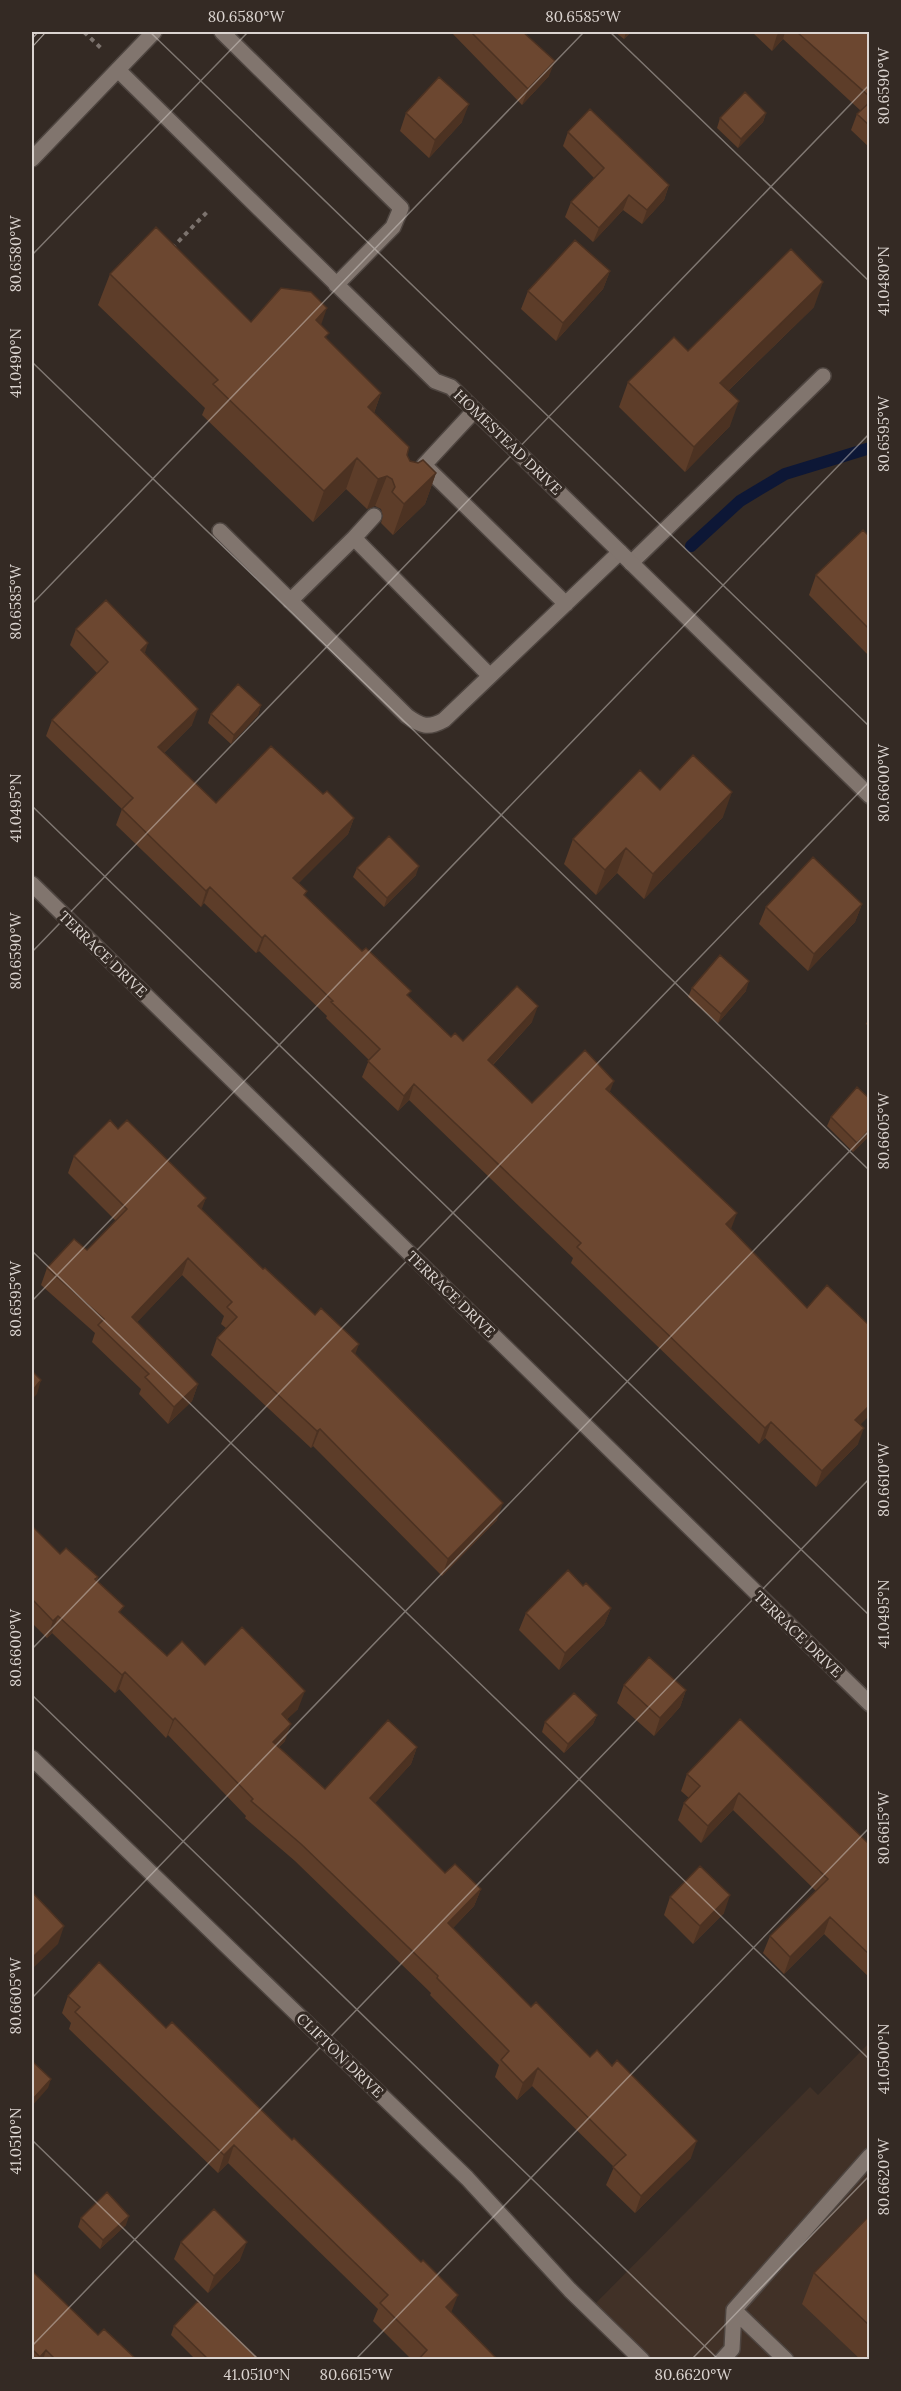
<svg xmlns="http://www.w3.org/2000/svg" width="901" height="2391" font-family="Lora,serif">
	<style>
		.built { fill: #413127 }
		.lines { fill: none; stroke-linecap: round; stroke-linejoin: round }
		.stream { stroke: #0d1736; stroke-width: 12 }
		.lane-casing { stroke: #4e4540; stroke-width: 18 }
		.street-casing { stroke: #4e4540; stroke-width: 18 }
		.secondary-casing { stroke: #4e4540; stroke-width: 18 }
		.path { stroke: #7c736e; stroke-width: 4; stroke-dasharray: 4.5 4.5; stroke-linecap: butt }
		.lane { stroke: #81756e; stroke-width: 15 }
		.street { stroke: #81756e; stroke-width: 15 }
		.secondary { stroke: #81756e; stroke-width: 15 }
		.rail-casing { stroke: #a8a09b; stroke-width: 7 }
		.rail { stroke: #342a24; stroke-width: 4.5; stroke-dasharray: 14; stroke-linecap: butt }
		.wall { fill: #5d3d29 }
		.shaded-wall { fill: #4c3222 }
		.building { fill: #6c4730; stroke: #4c3222; stroke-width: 1.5 }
		.ticks { fill: none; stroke: #dbd4d0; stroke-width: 1.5; stroke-opacity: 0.45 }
		.labels { text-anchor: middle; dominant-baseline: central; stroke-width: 6; stroke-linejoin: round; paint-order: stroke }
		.street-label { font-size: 15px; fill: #dbd4d0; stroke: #342a24 }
		.neatline { fill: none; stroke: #dbd4d0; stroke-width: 2 }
		.ticks-label { font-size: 15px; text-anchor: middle; fill: #dbd4d0 }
	</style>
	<rect width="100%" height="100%" fill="#342a24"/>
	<path class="built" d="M869 2043V2359H642L590 2309 810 2087 818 2095Z"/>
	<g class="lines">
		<path class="stream" d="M691 546 740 501 785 474 870 448"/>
		<defs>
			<path id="lane" d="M222 32 401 208 393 227 336 285
				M475 410 424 465 566 604
				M220 531 407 716C421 726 428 729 444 720L620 552
				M354 538 374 516
				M631 563 823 376
				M290 601 354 538 490 676
				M734 2310 786 2360
				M722 2360 732 2349 734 2310 870 2156"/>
			<path id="street" d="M118 70 435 381 451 387 870 796
				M32 884 870 1704
				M32 1758 467 2178 570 2290 642 2360"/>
			<path id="secondary" d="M32 159 154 32"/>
		</defs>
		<use href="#lane" class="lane-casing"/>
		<use href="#street" class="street-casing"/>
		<use href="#secondary" class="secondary-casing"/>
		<path class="path" d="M84 32 101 48
			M172 248 209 210"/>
		<use href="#lane" class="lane"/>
		<use href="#street" class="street"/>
		<use href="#secondary" class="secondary"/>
		<defs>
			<path id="rail" d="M32 43 42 32"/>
		</defs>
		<use href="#rail" class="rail-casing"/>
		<use href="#rail" class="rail"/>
	</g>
	<path class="wall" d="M451 32H523L549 76 522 105Z
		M615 32H631L624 39Z
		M752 32H867L870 34V148L851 130 857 114 861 111 783 39 772 51Z
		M406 113 462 122 429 158 400 131Z
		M766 113 763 122 738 148 717 128 720 118Z
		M568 132 669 185 664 200 642 224 623 210 593 242 565 217 571 202 594 178 563 146Z
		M610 271 603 289 556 341 521 309 528 291Z
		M110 274 251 322 321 325 327 339 381 393 374 413 410 461 436 473 425 504 393 535 381 523 383 516 381 509 375 506 367 509 346 489 313 522 202 415 205 408 98 305Z
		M814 307 728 391 730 426 685 472 619 407 628 382 688 351Z
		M870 537V657L809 595 816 575Z
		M76 629 145 653 192 725 164 753 216 803 323 794 354 818 348 834 298 883 305 896 451 1037 463 1041 532 1022 493 1065 532 1103 610 1092 731 1229 860 1425 858 1444 816 1487 765 1438 759 1444 571 1263 573 1258 409 1100 398 1111 362 1077 369 1060 326 1018 327 1016 259 951 256 953 204 903 201 907 116 825 122 809 46 736 52 720 97 673 70 645Z
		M261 705 258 715 231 744 208 723 211 714Z
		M723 817 644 899 617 873 596 895 564 864 573 839Z
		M357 868 416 875 384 907 353 877Z
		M862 904 855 922 808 971 759 924 766 907Z
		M692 988 746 991 718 1023 688 997Z
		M870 1016V1027L866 1024Z
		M870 1099V1135L853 1152 827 1126 831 1117Z
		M118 1129 206 1198 201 1209 263 1269 355 1354 497 1520 442 1576 313 1446 311 1448 211 1355 217 1338 226 1328 221 1324 224 1316 182 1275 137 1322 198 1384 192 1401 168 1424 139 1394 141 1389 92 1342 95 1333 41 1285 47 1268 87 1250 116 1221 68 1173 74 1156Z
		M32 1526 60 1554 98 1577 97 1581 121 1614 167 1656 205 1665 298 1709 287 1719 285 1741 279 1747 325 1789 417 1747 411 1764 375 1803 445 1873 481 1889 474 1906 453 1928 531 2007 590 2057 691 2158 635 2213 606 2185 614 2167 532 2086 517 2100 495 2077 499 2065 430 1995 431 1993 295 1861 245 1818 246 1816 168 1735 166 1738 119 1689 115 1693 52 1633 47 1638 32 1623Z
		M583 1586 611 1608 604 1625 559 1670 519 1630 526 1613Z
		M624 1685 686 1690 680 1707 654 1736 617 1703Z
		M597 1715 593 1724 564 1753 542 1732 545 1722Z
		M740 1719 870 1845V1978L824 1934 784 1974 763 1953 770 1936 816 1891 733 1810 701 1843 678 1820 684 1803 689 1798 681 1791 687 1774Z
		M670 1897 724 1913 693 1944 664 1915Z
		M68 1996 451 2313 498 2360H412L373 2321 378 2309 228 2163 218 2173 69 2029 71 2023 62 2013Z
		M870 2215V2360H861L802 2304 814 2273Z
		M81 2218 126 2225 100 2249 78 2227Z
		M181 2242 240 2260 208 2293 174 2259Z
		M32 2271 98 2335 137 2360H32Z
		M174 2326 259 2360H196L171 2335Z"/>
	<path class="shaded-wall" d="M626 32H631L624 39Z
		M780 32H785L783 39 772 51 777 35Z
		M555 61 549 76 522 105 528 89Z
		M469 104 462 122 429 158 435 140Z
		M766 113 763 122 738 148 741 139Z
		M669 185 664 200 642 224 647 210Z
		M629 195 623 210 593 242 599 228Z
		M610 271 603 289 556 341 563 323Z
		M823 282 814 307 711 407 720 383Z
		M327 308 316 339V320Z
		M381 393 370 424 368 407Z
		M739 401 730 426 685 472 694 447Z
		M357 458 346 489 313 522 324 491Z
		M436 473 425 504 393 535 404 504Z
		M387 476 375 506 367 509 378 479Z
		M148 643 143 659 141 650Z
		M261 705 258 715 231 744 234 735Z
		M198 709 192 725 153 763 158 747Z
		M732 792 723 817 644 899 653 874Z
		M354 818 348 834 288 894 293 878Z
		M626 848 617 873 596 895 605 870Z
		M419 866 416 875 384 907 387 898Z
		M210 887 204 903 201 907 206 891Z
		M862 904 855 922 808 971 814 954Z
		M265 935 259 951 256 953 262 938Z
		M749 981 746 991 718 1023 721 1014Z
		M538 1006 532 1022 482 1076 488 1060Z
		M614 1081 608 1097 606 1089Z
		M414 1084 409 1100 398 1111 404 1096Z
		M870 1129V1135L853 1152 857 1143Z
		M206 1198 200 1214 198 1206Z
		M737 1213 731 1229 720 1240 726 1224Z
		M188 1258 182 1275 126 1334 132 1317Z
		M359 1344 353 1360 352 1351Z
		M41 1380 37 1394 32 1399V1391Z
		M198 1384 192 1401 168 1424 174 1407Z
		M870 1405V1415L849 1436 855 1420Z
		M771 1422 765 1438 759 1444 765 1428Z
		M864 1428 858 1444 816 1487 822 1471Z
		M320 1429 313 1446 311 1448 317 1431Z
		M503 1503 497 1520 442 1576 448 1559Z
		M611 1608 604 1625 559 1670 565 1653Z
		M58 1616 52 1633 47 1638 53 1621Z
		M125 1672 119 1689 115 1693 122 1675Z
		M686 1690 680 1707 654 1736 660 1718Z
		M305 1691 298 1709 275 1731 282 1714Z
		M597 1715 593 1724 564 1753 568 1744Z
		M175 1718 168 1735 166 1738 173 1720Z
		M291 1724 285 1741 266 1759 273 1742Z
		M417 1747 411 1764 364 1815 370 1798Z
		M739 1793 733 1810 701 1843 708 1826Z
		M481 1889 474 1906 441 1940 448 1923Z
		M730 1895 724 1913 693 1944 700 1926Z
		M830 1917 824 1934 784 1974 790 1957Z
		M64 1926 58 1944 32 1969V1958Z
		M538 2068 532 2086 517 2100 523 2083Z
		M51 2079 48 2088 32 2106V2100Z
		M697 2141 691 2158 635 2213 641 2196Z
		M234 2145 228 2163 218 2173 224 2155Z
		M129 2216 126 2225 100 2249 103 2240Z
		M247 2242 240 2260 208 2293 214 2276Z
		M458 2295 451 2313 446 2307Z
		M46 2350 43 2360H39L40 2357Z"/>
	<path class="building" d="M471 32H523L555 61 528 89Z
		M797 32H867L870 34V97Z
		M439 77 469 104 435 140 406 113Z
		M745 92 766 113 741 139 720 118Z
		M870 102V126L857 114Z
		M590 109 669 185 647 210 629 195 599 228 571 202 604 168 568 132Z
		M156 227 251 322 281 288 311 292 327 308 316 320 329 333 325 337 381 393 368 407 409 447 407 455 410 461 418 463 423 460 436 473 404 504 392 492 395 487 392 479 387 476 378 479 357 458 324 491 213 384 218 380 110 274Z
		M575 240 610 271 563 323 528 291Z
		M791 249 823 282 720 383 739 401 694 447 628 382 674 337 688 351Z
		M863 530 870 537V630L816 575Z
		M106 600 148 643 141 650 198 709 158 747 216 803 271 746 323 794 327 791 354 818 293 878 307 891 304 895 362 951 366 948 411 991 407 995 451 1037 455 1033 463 1041 517 986 538 1006 488 1060 532 1103 585 1050 614 1081 606 1089 737 1213 726 1224 807 1308 827 1285 870 1326V1405L855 1420 864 1428 822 1471 771 1422 765 1428 577 1247 581 1243 414 1084 404 1096 368 1061 380 1049 331 1002 333 1001 265 935 262 938 210 887 206 891 122 809 133 798 52 720 108 662 76 629Z
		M238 684 261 705 234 735 211 714Z
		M693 755 732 792 653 874 626 848 605 870 573 839 640 770 660 790Z
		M389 836 419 866 387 898 357 868Z
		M813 857 862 904 814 954 766 907Z
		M720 955 749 981 721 1014 692 988Z
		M857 1087 870 1099V1129L857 1143 831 1117Z
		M110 1120 118 1129 127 1120 206 1198 198 1206 263 1269 265 1268 315 1315 321 1308 359 1344 352 1351 503 1503 448 1559 320 1429 317 1431 217 1338 237 1317 227 1307 232 1302 188 1258 132 1317 198 1384 174 1407 145 1377 149 1374 98 1325 104 1319 47 1268 74 1239 87 1250 127 1209 74 1156Z
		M32 1371 41 1380 32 1391Z
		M32 1526 60 1554 66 1548 98 1577 95 1579 124 1606 119 1612 167 1656 182 1641 205 1665 242 1627 305 1691 282 1714 291 1724 273 1742 325 1789 388 1720 417 1747 370 1798 445 1873 455 1864 481 1889 448 1923 531 2007 536 2002 590 2057 597 2050 612 2066 617 2060 697 2141 641 2196 613 2167 626 2155 538 2068 523 2083 501 2060 509 2051 437 1978 438 1976 301 1844 251 1801 253 1799 175 1718 173 1720 125 1672 122 1675 58 1616 53 1621 32 1599Z
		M568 1570 583 1586 586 1583 611 1608 565 1653 526 1613Z
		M649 1657 686 1690 660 1718 624 1685Z
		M574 1693 597 1715 568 1744 545 1722Z
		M740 1719 870 1845V1955L830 1917 790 1957 770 1936 828 1879 739 1793 708 1826 684 1803 700 1786 687 1774Z
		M700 1866 730 1895 700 1926 670 1897Z
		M32 1892 64 1926 32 1958Z
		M99 1962 166 2028 172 2022 292 2140 294 2138 421 2262 423 2260 458 2295 446 2307 498 2360H418L427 2350 380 2303 388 2295 234 2145 224 2155 75 2012 80 2007 68 1996Z
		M32 2061 51 2079 32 2100Z
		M107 2192 129 2216 103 2240 81 2218Z
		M214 2209 247 2242 214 2276 181 2242Z
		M870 2215V2326L814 2273Z
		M32 2271 98 2335 104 2329 137 2360H56L46 2350 40 2357 32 2349Z
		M198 2301 259 2360H209L174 2326Z"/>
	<path class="ticks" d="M150 32 870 727M610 32 870 282M32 255 248 32M32 362 870 1171M32 604 584 32M32 806 870 1616M32 952 870 84M32 1251 870 2060M32 1301 870 433M32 1649 870 781M32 1695 719 2360M32 1998 870 1130M32 2140 259 2360M32 2346 870 1478M355 2360 870 1827M691 2360 870 2175"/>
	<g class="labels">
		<g class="street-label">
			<text transform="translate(508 442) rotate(44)">HOMESTEAD DRIVE</text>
			<text transform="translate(103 954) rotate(44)">TERRACE DRIVE</text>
			<text transform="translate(451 1294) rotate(44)">TERRACE DRIVE</text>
			<text transform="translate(798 1634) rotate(44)">TERRACE DRIVE</text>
			<text transform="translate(340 2055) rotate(44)">CLIFTON DRIVE</text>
		</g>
	</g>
	<rect width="901" height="2391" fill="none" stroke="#342a24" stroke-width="66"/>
	<rect x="33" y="33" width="835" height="2325" class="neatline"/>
	<g class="ticks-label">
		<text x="246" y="22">80.6580°W</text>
		<text x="583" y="22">80.6585°W</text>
		<text transform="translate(884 86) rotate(-90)" y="5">80.6590°W</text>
		<text transform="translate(16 254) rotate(-90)" y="5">80.6580°W</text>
		<text transform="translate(884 281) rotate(-90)" y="5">41.0480°N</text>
		<text transform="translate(16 363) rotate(-90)" y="5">41.0490°N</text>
		<text transform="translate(884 434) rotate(-90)" y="5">80.6595°W</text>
		<text transform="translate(16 602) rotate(-90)" y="5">80.6585°W</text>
		<text transform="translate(884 783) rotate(-90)" y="5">80.6600°W</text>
		<text transform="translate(16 808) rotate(-90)" y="5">41.0495°N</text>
		<text transform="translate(16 951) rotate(-90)" y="5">80.6590°W</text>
		<text transform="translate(884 1131) rotate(-90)" y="5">80.6605°W</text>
		<text transform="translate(16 1299) rotate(-90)" y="5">80.6595°W</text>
		<text transform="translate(884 1480) rotate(-90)" y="5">80.6610°W</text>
		<text transform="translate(884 1614) rotate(-90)" y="5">41.0495°N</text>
		<text transform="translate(16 1648) rotate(-90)" y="5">80.6600°W</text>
		<text transform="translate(884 1828) rotate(-90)" y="5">80.6615°W</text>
		<text transform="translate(16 1996) rotate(-90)" y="5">80.6605°W</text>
		<text transform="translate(884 2059) rotate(-90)" y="5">41.0500°N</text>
		<text transform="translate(16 2141) rotate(-90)" y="5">41.0510°N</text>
		<text transform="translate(884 2177) rotate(-90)" y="5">80.6620°W</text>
		<text x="257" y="2380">41.0510°N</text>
		<text x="356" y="2380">80.6615°W</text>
		<text x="693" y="2380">80.6620°W</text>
	</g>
</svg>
